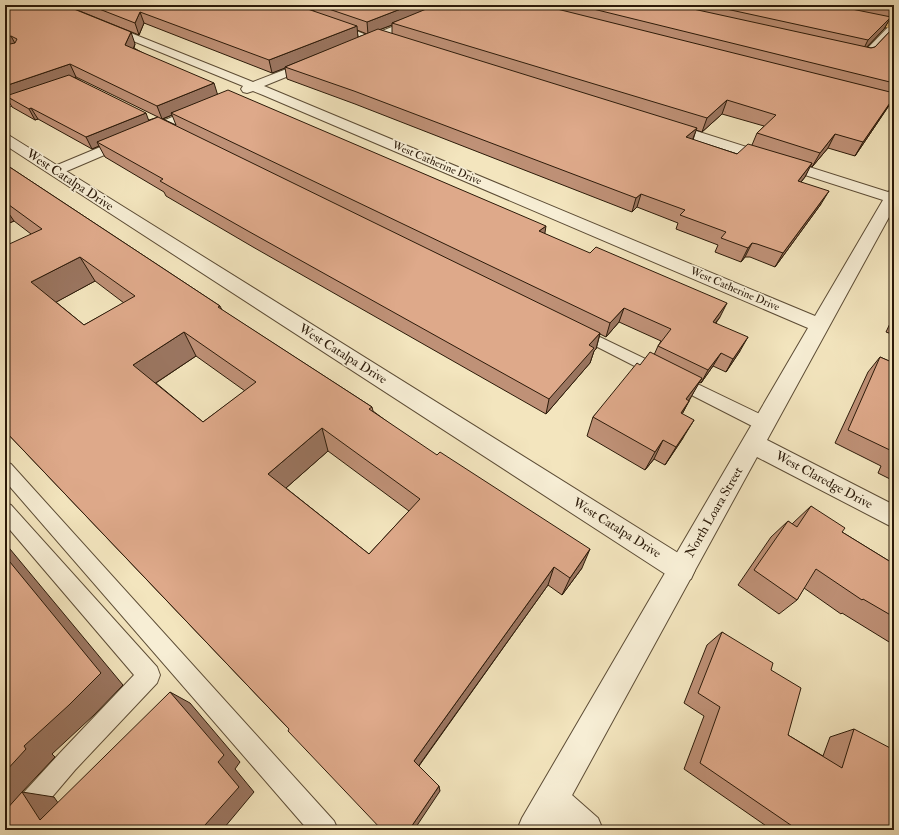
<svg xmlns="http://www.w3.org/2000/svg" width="899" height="835" font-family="'IM FELL Double Pica',serif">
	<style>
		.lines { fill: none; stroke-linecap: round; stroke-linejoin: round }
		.service-casing { stroke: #5d4d36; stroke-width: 2 }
		.minor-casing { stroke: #5d4d36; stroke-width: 2 }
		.tertiary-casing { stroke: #5d4d36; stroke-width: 2 }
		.primary-casing { stroke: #2b1a09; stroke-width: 2 }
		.service { fill: #f7eed5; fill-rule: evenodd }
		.minor { fill: #f7eed5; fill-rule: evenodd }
		.tertiary { fill: #f7eed5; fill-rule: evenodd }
		.primary { fill: #eac27f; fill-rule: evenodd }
		.wall { fill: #bf9177; stroke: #2b1a09; fill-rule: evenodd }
		.shaded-wall { fill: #9b7661; stroke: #2b1a09 }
		.building { fill: #dea98a; stroke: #2b1a09; fill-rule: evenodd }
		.labels { text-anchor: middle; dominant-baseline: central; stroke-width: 3.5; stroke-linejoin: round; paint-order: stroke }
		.far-street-label { font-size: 11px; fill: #2b1a09; stroke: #f7eed5 }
		.street-label { font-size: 13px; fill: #2b1a09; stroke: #f7eed5 }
	</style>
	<rect width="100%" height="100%" fill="#f3e5be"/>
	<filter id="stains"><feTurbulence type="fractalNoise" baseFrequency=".005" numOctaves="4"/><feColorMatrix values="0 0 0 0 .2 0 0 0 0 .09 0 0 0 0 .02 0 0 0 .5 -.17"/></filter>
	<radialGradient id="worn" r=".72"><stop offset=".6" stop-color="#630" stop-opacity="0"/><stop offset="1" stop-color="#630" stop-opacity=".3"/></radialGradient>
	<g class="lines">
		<defs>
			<path id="service" d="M891 24H894V30L867 59 854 58V54H862Z
				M335 25H341L377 39 376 41H370L335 29Z
				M31 93 35 96 34 98 5 108V102Z
				M579 327 770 419 772 424 770 429 764 430 758 429 574 335 572 332 574 329Z
				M5 462 11 464 334 821 338 830H308L5 481Z
				M5 503 11 505 157 667 160 675 157 683 75 770 24 830H5V813L59 754 134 675 5 524Z"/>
			<path id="minor" d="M5 135 10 136 691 561 695 570 691 579 682 583 673 579 5 145Z
				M552 783 564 788 598 818 603 830H560L540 812 535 800 540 788Z"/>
			<path id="tertiary" d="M48 5H61L253 82 310 60H318L320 62 318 64 264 86 815 316 883 200 661 129 659 126 661 123H671L888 192 894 189V208L767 440 894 505V528L757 457 553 830H517L522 818 808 328 263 95 253 91 247 93 243 92 241 89 243 86 50 7Z
				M444 5H457L455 7 364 46H356L355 44 356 42Z
				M201 105 205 106 207 109 205 112 60 174 55 175 50 174 48 171 50 168Z"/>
			<path id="primary" d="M857 16 894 23V29L854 21 852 19 854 17Z"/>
		</defs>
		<use href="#service" class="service-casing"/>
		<use href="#minor" class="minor-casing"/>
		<use href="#tertiary" class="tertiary-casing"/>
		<use href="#primary" class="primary-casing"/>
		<use href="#service" class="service"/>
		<use href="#minor" class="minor"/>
		<use href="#tertiary" class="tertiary"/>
		<use href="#primary" class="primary"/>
	</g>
	<path class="wall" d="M5 5 135 44 134 48 217 94 545 234 720 317 716 323 740 351 726 372 713 366 701 383 699 382 689 401 682 414 683 438 665 465 654 459 645 470 587 436 593 417 640 365 654 355 658 346 661 341 619 322 606 337 600 334 596 349 594 351 590 363 546 414 253 247 166 196 164 192 105 157 99 146 92 149 38 119 35 120 12 107 8 100 5 102ZM74 77H76L158 117 149 120ZM172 115 176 125 163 119Z
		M65 5H894V21L889 20 884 29 867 47 871 48 875 47 894 27V98L888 107 855 156 828 148 812 167 810 166 805 177 801 182 821 204 775 267 750 257H745L741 262 715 252 718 245 676 229 678 223 637 207 632 212 355 104 287 79 285 68 272 73 144 23 139 35ZM313 8 314 11 309 9ZM392 25V34L379 30ZM357 30 367 34 358 37ZM722 114 764 126 757 133 752 145 737 154 693 140 696 130 702 132Z
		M5 164 220 306 222 310 372 407 373 411 582 568 562 595 548 585 419 766 440 791 289 729 5 431 31 234 14 221 5 225ZM95 281 124 303 84 325 56 302ZM196 356 245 391 203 422 156 383ZM328 451 409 511 369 554 286 488Z
		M894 315V335L886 332Z
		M894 348V481L878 473 881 466 835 443 868 372 880 357 889 361Z
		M811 506 842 532 894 564V645L842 613 841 614 804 588 797 600 779 614 738 585 771 537 788 521 792 524Z
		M722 632 771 670 788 735 823 756 830 737 854 729 894 830H772L684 769 704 716 684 703 707 645Z"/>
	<path class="shaded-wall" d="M303 5H313V8L304 11Z
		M411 5H440L392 23V25L368 34 367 22Z
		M140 12 144 23 139 35 135 23Z
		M891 17 884 29 862 52 868 40Z
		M357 26 358 38 285 67V68L272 73 269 60Z
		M131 32 135 44 130 57 125 45Z
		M11 36 18 49 5 52V38Z
		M70 64 76 77 12 99 6 96 8 100 5 102V86Z
		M214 83 218 96 171 113 172 115 162 119 157 106Z
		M894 97 888 107 855 156 863 142Z
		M727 100 722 114 702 132 707 118Z
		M31 108 38 119 35 120 29 109Z
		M146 113 150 124 97 142 99 146 92 149 86 137Z
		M697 128 692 141 686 137Z
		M835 134 828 148 812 167 820 153Z
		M812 163 805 177 791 194 798 181Z
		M829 191 821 204 775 267 783 253Z
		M641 194 637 207 632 212 636 198Z
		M5 208 14 221 5 225Z
		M546 226 544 239 539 231Z
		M752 243 745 257 741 262 748 248Z
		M80 257 95 281 49 306 31 282Z
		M727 303 720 317 706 335 713 322Z
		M624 308 619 322 606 337 610 323Z
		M184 332 196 356 148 388 133 365Z
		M600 333 596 349 594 351 590 363 546 414 549 399 589 345Z
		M748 337 740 351 726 372 733 359Z
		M721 353 713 366 701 383 708 370Z
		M702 378 691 397 676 419 686 399Z
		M689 401 679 420 681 413Z
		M694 420 683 438 665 465 676 447Z
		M322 428 328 451 278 495 268 474Z
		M663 440 654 459 645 470 655 452Z
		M5 543 123 685 94 715 52 754 55 757 22 792 54 797 72 823 40 820 5 811Z
		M590 549 582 568 562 595 570 578Z
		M554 567 548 585 417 768 414 761Z
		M170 692 190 703 240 762 235 769 254 792 224 828 226 830H209L205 825 218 762Z
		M439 786 440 791 414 830H409Z"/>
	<path class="building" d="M5 5H64L131 32 125 45 214 83 157 106 70 64 5 86V45L15 43 17 39 11 36 5 38Z
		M89 5H296L357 26 269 60 140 12 135 23Z
		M317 5H411L367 22Z
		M436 5H541L894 93V97L863 142 835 134 820 153 757 133 776 115 727 100 707 118 392 23Z
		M577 5H675L871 48 875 47 894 27V83Z
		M708 5H832L891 17 868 40Z
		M876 5H894V8Z
		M378 29 697 128 686 137 737 154 748 144 812 163 798 181 829 191 783 253 757 244 752 243 748 248 721 238 726 232 680 215 685 210 641 194 636 198 354 91 285 67Z
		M69 75 146 113 86 137 31 108 29 109 6 96Z
		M228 90 546 226 539 231 590 253 596 247 727 303 713 322 748 337 733 359 721 353 708 370 658 346 671 329 624 308 610 323 171 113Z
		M158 117 600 333 589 345 594 348 549 399 248 231 160 181 163 179 97 142Z
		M5 164 220 306 218 307 372 407 369 409 437 455 440 452 590 549 570 578 554 567 414 761 439 786 409 830H382L288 731 289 729 5 431V246L42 229 5 202ZM80 257 135 296 84 325 31 282ZM184 332 256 382 203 422 133 365ZM322 428 420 499 369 554 268 474Z
		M650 352 702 378 686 399 689 401 681 413 694 420 676 447 663 440 655 452 593 417 637 363 640 365Z
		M880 357 894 363V452L848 430Z
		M811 506 845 528 842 532 894 564V617L863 599 862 600 816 569 797 600 754 570 788 521 797 527Z
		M5 556 101 673 69 705 24 746 26 749 5 772Z
		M722 632 773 663 771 670 801 688 788 735 842 768 854 729 894 750V830H798L700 763 720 707 698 693Z
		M170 692 224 755 218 762 239 787 205 825 209 830H5V811L22 792 40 820Z"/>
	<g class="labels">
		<g class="far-street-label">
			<text transform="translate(437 163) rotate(23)">West Catherine Drive</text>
			<text transform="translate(735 289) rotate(23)">West Catherine Drive</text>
		</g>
		<g class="street-label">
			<text transform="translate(70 180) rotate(33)">West Catalpa Drive</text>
			<text transform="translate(343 354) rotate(32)">West Catalpa Drive</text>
			<text transform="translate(824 480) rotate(28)">West Claredge Drive</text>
			<text transform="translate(714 512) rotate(-60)">North Loara Street</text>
			<text transform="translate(617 528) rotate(32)">West Catalpa Drive</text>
		</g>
	</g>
	<rect width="899" height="835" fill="none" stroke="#f3e5be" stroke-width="20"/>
	<rect x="6" y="6" width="887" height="823" fill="none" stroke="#2b1a09" stroke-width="2"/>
	<rect x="10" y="10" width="879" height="815" fill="none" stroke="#2b1a09"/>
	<rect width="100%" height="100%" filter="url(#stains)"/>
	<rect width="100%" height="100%" fill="url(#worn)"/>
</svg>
